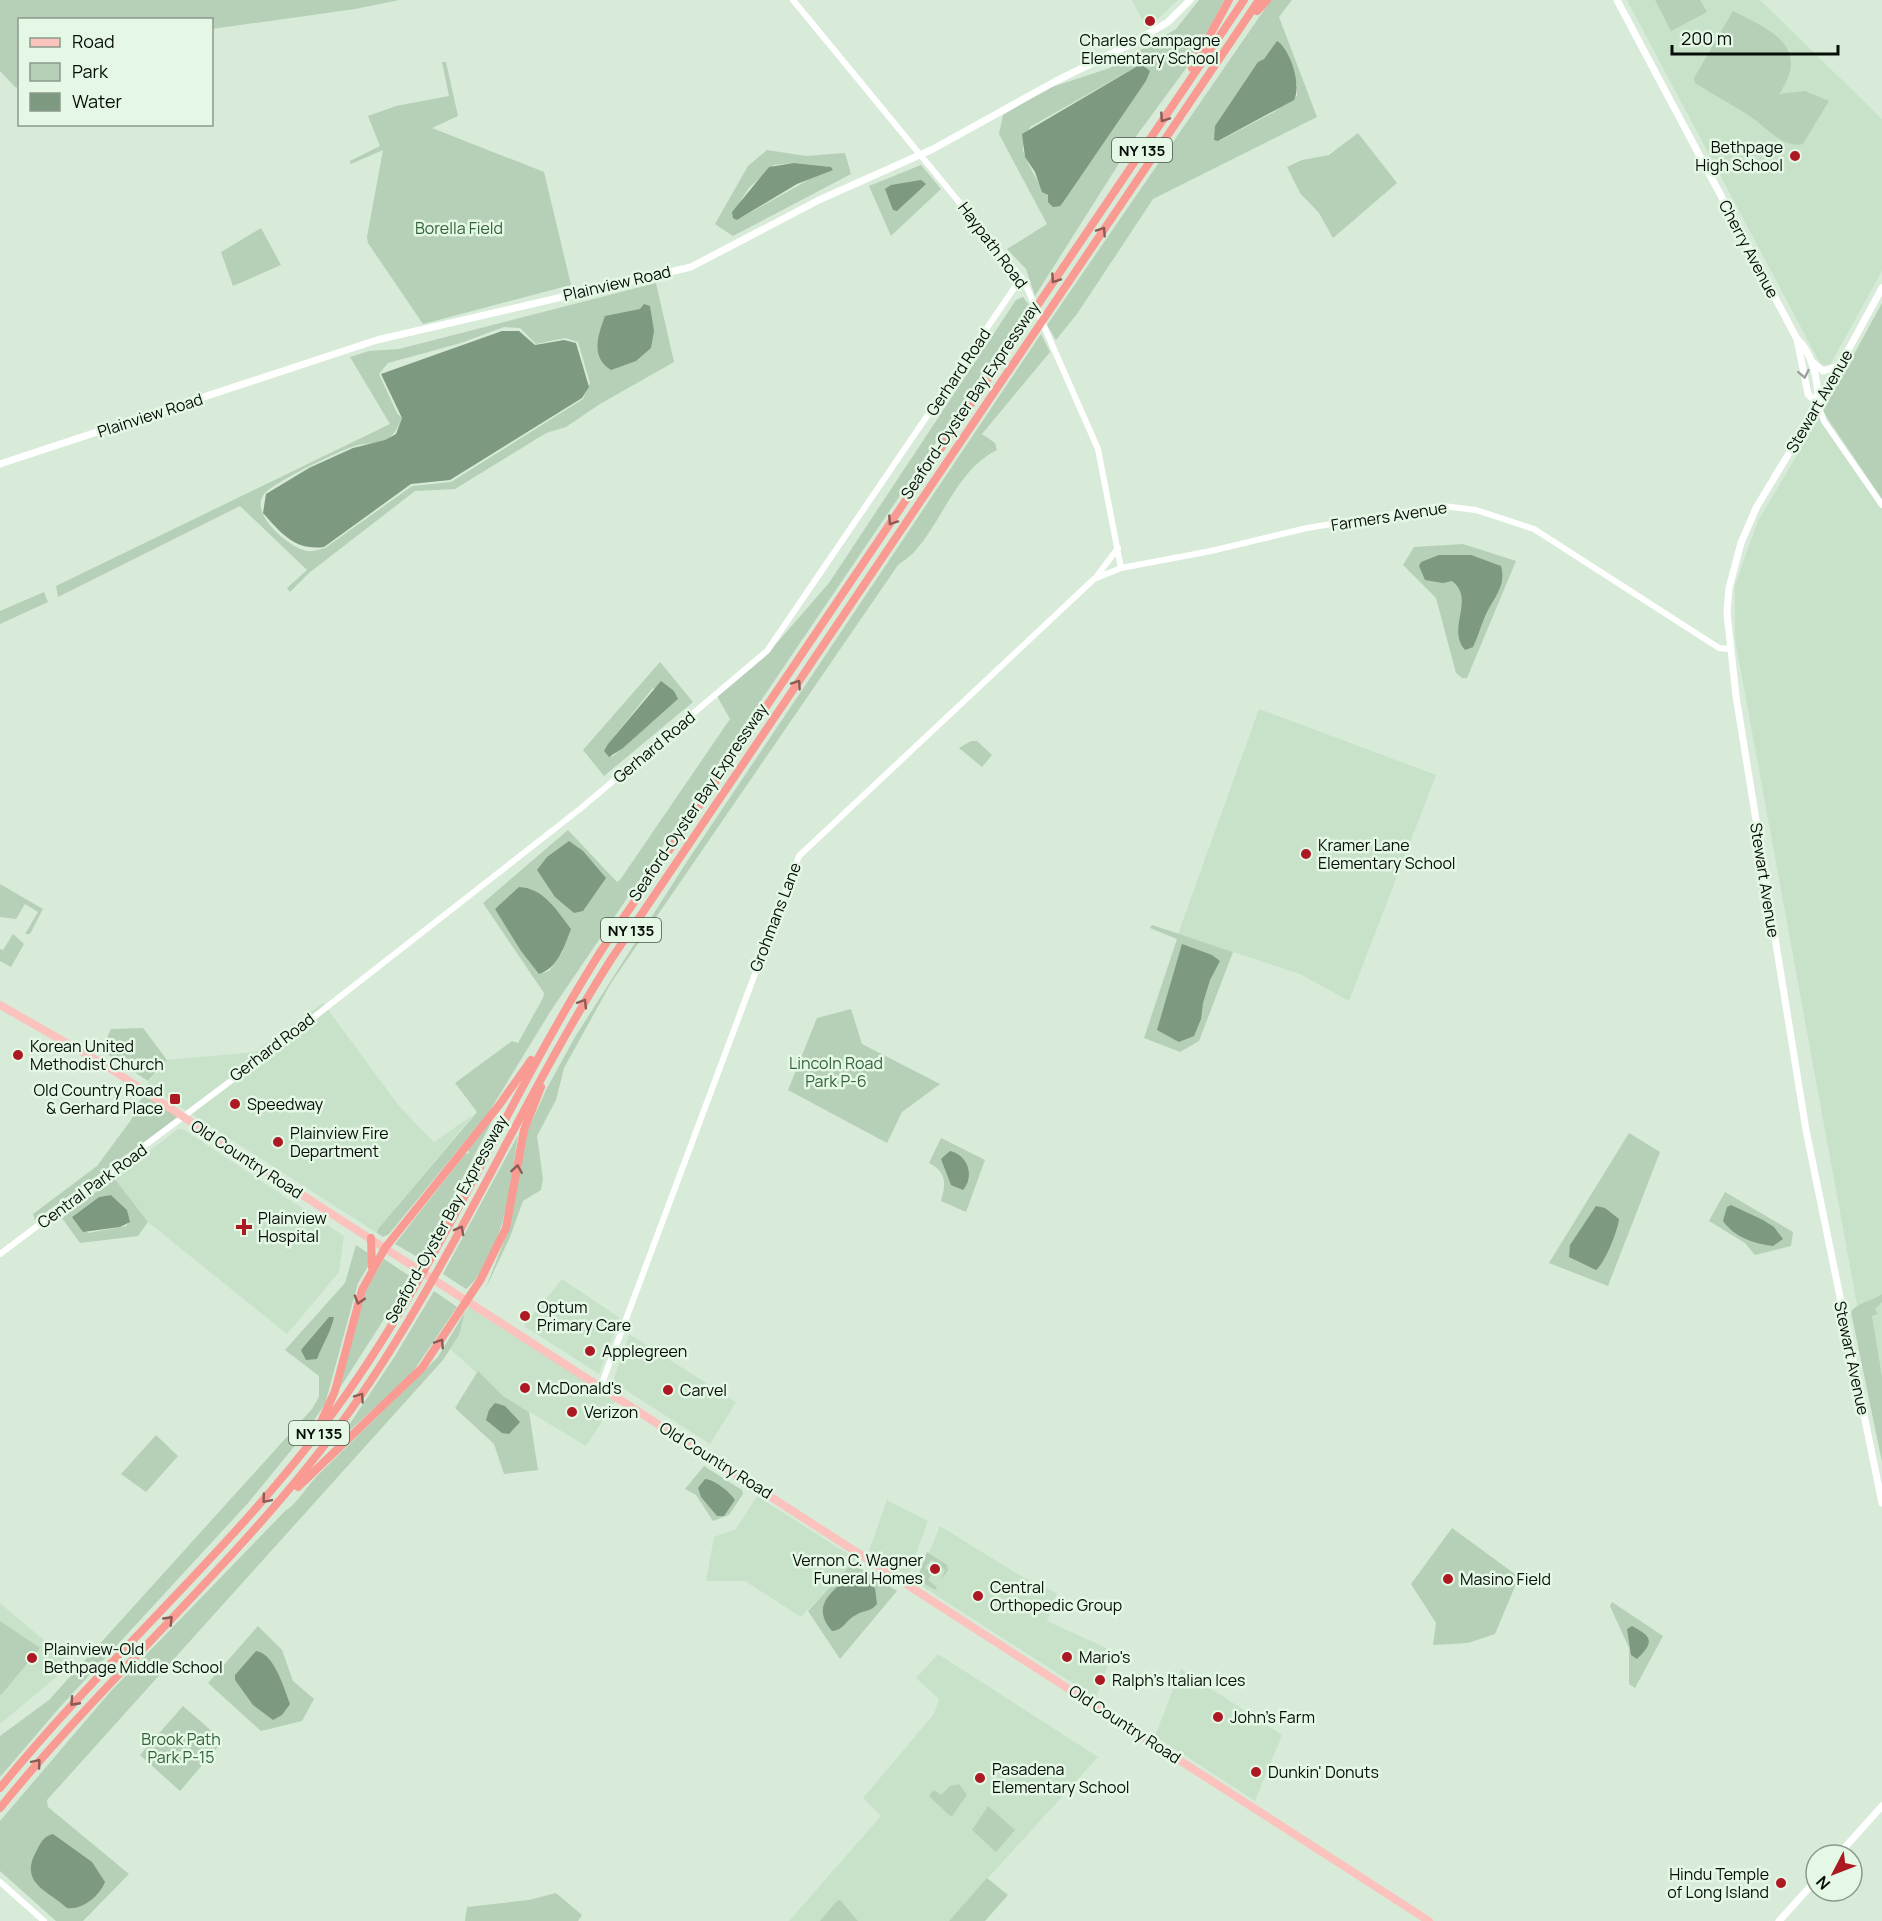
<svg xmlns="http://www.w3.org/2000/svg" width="1882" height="1921" font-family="Manrope,sans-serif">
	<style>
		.built { fill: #c8e2ca }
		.green { fill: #b6cfb7; fill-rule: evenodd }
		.water { fill: #7d997f }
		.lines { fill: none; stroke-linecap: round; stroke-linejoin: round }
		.tertiary { stroke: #fff; stroke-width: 6 }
		.secondary { stroke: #fff; stroke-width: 7 }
		.primary { stroke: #fbc2be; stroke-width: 8 }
		.motorway { stroke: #f99a93; stroke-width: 8 }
		.oneway { stroke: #8c5b54 }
		.oneway2 { stroke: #9c9e9c }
		.poi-dot { fill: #ac1923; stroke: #e4f8e5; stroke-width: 2 }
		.labels { text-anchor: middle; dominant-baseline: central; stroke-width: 5; stroke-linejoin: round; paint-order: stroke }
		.shield { fill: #e4f8e5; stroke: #49544a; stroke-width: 1.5 }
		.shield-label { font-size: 15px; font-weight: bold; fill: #070d07 }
		.poi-label { font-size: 16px; fill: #070d07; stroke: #e4f8e5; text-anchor: start }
		.park-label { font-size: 16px; fill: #35623a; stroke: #e4f8e5 }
		.street-label { font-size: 16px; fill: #070d07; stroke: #e4f8e5 }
	</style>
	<rect width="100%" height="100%" fill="#d7ebd8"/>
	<path class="built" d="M1132 0H1178L1147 29Z
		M1627 0H1760L1882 119V271L1830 365H1821Z
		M1823 411 1882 499V1441L1735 639V585L1758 521Z
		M1259 709 1436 775 1349 1001 1300 974 1178 934Z
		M323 1003 399 1106 434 1142 474 1114 378 1229 377 1233 146 1085 167 1060 255 1052Z
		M178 1129H183L344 1236 339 1272 287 1334 148 1222 114 1178Z
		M562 1279 620 1318 599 1374 524 1326Z
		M471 1303 616 1400 586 1446 503 1396 450 1349 459 1335 465 1312Z
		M629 1334 736 1402 710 1444 613 1382Z
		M757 1496 856 1559 801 1617 745 1581H706L714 1537 736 1529Z
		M887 1500 928 1521 908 1576 869 1551Z
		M940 1526 1021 1576 1057 1593 1047 1621 1113 1651 1096 1698 917 1583Z
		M0 1603 72 1664 0 1724Z
		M938 1654 1098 1757 949 1921H789L881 1816 863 1798 934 1714 939 1699 916 1678Z
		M1181 1669 1282 1735 1255 1801 1155 1736Z"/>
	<path class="green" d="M0 0H399L355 9 212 29V20H20L19 88 15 87 0 71Z
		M1199 0H1224L1195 56 1137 135 1035 296 1026 269 1007 249 1047 224 999 134 1003 115 1046 89 1110 68 1176 29ZM1141 64 1146 81 1064 201C1060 200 1054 200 1050 198 1044 194 1023 156 1023 150 1023 142 1026 134 1030 127Z
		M1271 0H1292L1279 17 1317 117 1153 199 1077 314 1056 340 1047 325ZM1270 51 1297 84V96L1274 112 1219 141 1229 106Z
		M1655 0H1700L1707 12 1671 31Z
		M1733 11C1770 30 1812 46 1779 94L1805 91 1829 101 1803 144C1783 149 1766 127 1751 117 1733 105 1714 95 1695 83L1694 78Z
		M442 62H446L458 116 432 128 544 172 571 285 423 324 368 243 367 237 383 150 351 164 350 161 380 146 368 116 396 106 449 96Z
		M1358 133 1397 183 1333 238 1319 213 1300 193 1287 167 1302 160 1329 155Z
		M767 150 806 156 845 153 851 174 733 236 715 224 748 166ZM794 163 831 167 737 220 741 200 749 188 774 165Z
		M921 165 941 189 891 236 869 186Z
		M261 228 281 265 233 286 221 252Z
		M656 283 674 362 600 404 566 427 546 433 455 489 415 491 309 573 290 592 287 588 307 570 240 506 58 597 56 586 390 424 350 357 369 351 399 349ZM504 327 520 328 536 344 565 338 578 342 590 383 583 399 451 482 412 486 325 548C320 549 313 552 307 551 289 548 247 512 265 493 275 482 338 451 355 446 364 443 377 444 386 440 395 435 398 426 402 418L397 413 379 374 388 363 461 343Z
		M1023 297 1029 305 550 1012 489 1112 389 1234 383 1237 377 1233 378 1229 477 1112 455 1083 512 1041 518 1043 543 998 544 993 483 903 568 830 617 882 620 880 730 719 717 696 769 652 829 583 1016 300ZM495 909 563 951 549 971 539 974Z
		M1882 303V499L1823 411Z
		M1041 334 1050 352 982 434 995 443 997 450C958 469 943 519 916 550 911 556 904 560 898 565L611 983 564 1068 556 1100 537 1136 543 1179 541 1190 523 1201 510 1237 485 1290 507 1234 527 1132 547 1088 575 1037 686 863Z
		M1463 544 1516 561 1467 678H1462L1456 673 1436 598 1403 565 1414 547Z
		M44 592 48 602 0 624V611Z
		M660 662 693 702 604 776 583 750ZM653 688 677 700 612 757 608 744Z
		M971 741H977L992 755 982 767 959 748Z
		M0 884 43 909 30 934H25L38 912 25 904 16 919 0 917Z
		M1152 925 1233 952 1199 1041 1180 1052 1144 1038 1177 939 1150 928Z
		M13 934 24 944 11 967 0 961V949L3 950Z
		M851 1009 862 1044 940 1084 902 1112 887 1143 788 1090 817 1018Z
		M143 1028 167 1060 148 1081 101 1050 111 1029Z
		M144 1093 179 1117 35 1220 33 1214 97 1166 131 1120Z
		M493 1119 421 1259 395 1244 465 1154 470 1153 467 1149Z
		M1629 1133 1660 1152 1608 1286 1549 1263Z
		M518 1135C511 1181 504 1257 466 1289L443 1274Z
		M941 1138 985 1160 966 1212 941 1201C946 1184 947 1172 929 1163Z
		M114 1178 148 1222 138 1236 80 1243 62 1218ZM111 1195 127 1210 129 1222 126 1226 88 1233 73 1216 99 1197Z
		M1725 1192 1793 1232 1791 1246 1755 1255 1745 1243 1709 1221Z
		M356 1245 368 1253 370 1263 358 1283 325 1404 306 1432 248 1503 60 1707 0 1777V1736L49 1700 312 1409 319 1397V1376L285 1350 345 1283Z
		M384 1259 411 1277 336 1394 360 1301Z
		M434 1291 457 1307 410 1376 339 1440 395 1356Z
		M1882 1294V1302L1875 1309 1878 1314 1872 1316 1882 1377V1462L1851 1312C1856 1303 1873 1301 1882 1294Z
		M465 1312 459 1335 443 1360 47 1800 48 1807 129 1874 83 1921H56L0 1871V1821L111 1691 286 1510C294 1507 309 1484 317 1476L438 1357Z
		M478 1371 503 1396 529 1412 538 1470 504 1474 494 1444 455 1408Z
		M156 1435 178 1456 146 1492 121 1474Z
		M704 1466 742 1490 743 1494 729 1515 713 1521 696 1495 685 1489Z
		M1452 1528 1519 1577 1495 1634 1468 1643 1433 1645 1436 1623 1411 1584Z
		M927 1552 947 1565 948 1570 941 1580 945 1570 931 1560 925 1568 932 1574 928 1580 937 1587 935 1590 917 1579Z
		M852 1563 897 1591 840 1659 808 1611Z
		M1612 1602 1663 1636 1635 1688 1629 1684V1648L1610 1606Z
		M0 1621 40 1648 1 1695 0 1694Z
		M258 1626 282 1650 293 1681 314 1699 302 1721 261 1731 208 1683Z
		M183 1706 223 1741 180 1791 140 1755Z
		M959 1784 967 1795 952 1816 949 1815 929 1796 934 1790 941 1795 950 1786Z
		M988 1806 1015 1830 996 1852 972 1830Z
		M987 1878 1008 1895 985 1921H949Z
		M556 1893 582 1915 578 1921H465L467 1907 529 1900Z
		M840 1900 858 1921H820L837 1901Z"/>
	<path class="water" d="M1277 41C1290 49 1302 85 1294 100L1218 141 1214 140 1215 126 1258 62 1264 59Z
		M1141 64 1150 71 1146 81 1064 201 1060 206 1053 207 1048 202V195L1042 192 1035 172 1025 157 1022 134Z
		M794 163 831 167 833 170 797 184 737 220 733 218 732 212 769 167Z
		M921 180 926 184 897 211 893 210 885 189 891 185Z
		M644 304 650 306 654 331 651 348 636 361 611 370C590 357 598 335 605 316L640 309Z
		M502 331H519L535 345 564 340 576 343 589 387 582 398 450 480 411 484 324 547C295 551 281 533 263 513L266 494 309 468 353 448 385 440 396 434 402 418 381 374Z
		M1439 555H1471L1501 566C1507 588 1491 600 1484 619 1480 628 1478 637 1473 647L1465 650C1446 628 1476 599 1452 581L1443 583 1425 580 1419 566 1421 562Z
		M661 681 674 691 678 699 623 748 609 757 604 751 608 744Z
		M569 841 583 851 606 878 583 911 574 913 555 897 537 870 547 857Z
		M519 887C544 888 557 911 571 929 564 947 558 968 539 974L521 951 495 909Z
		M1182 944 1212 955 1220 961 1210 980 1203 1003 1201 1019 1194 1036 1179 1042 1157 1030Z
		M950 1151C968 1155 975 1176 963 1190L951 1185 941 1159Z
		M111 1195 127 1210 130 1222 120 1227 83 1232 72 1217 99 1197Z
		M1731 1205 1763 1220 1774 1227 1783 1239 1773 1246C1755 1244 1734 1237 1723 1221L1727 1207Z
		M1596 1206 1605 1208 1619 1219C1618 1230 1605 1263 1596 1270L1569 1257 1570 1245Z
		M329 1317H334C331 1332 322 1345 317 1359L306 1360 301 1350Z
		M495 1403 505 1406 520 1422 509 1434 502 1433 486 1420 489 1410Z
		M705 1479C715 1480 730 1492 735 1500L724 1516H717L701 1497 698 1488Z
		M855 1573 875 1588 877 1604C871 1612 863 1610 856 1615 845 1620 845 1630 832 1631 809 1605 834 1589 855 1573Z
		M1632 1626C1653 1637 1654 1642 1637 1659L1631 1655 1627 1629Z
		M256 1651C274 1653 284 1688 290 1704L282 1715 273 1720 253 1705 235 1680V1675Z
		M53 1834 92 1862 105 1882C99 1897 82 1910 67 1908 47 1890 18 1883 37 1850 41 1842 44 1836 53 1834Z"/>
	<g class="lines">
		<path class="tertiary" d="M793 0 1024 281 1098 449 1121 568
			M1818 405 1824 421 1882 505
			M1097 576 1118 548
			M0 1254 268 1053 580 809 767 651 1017 284 1024 281
			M601 1386 799 856 1094 579 1121 568 1211 551 1307 528 1443 506 1476 510 1534 529 1719 648 1729 649
			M0 1882 44 1921"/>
		<path class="secondary" d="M1617 0 1797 339 1808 394 1818 405
			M1882 288 1821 400 1756 508 1741 543 1729 588 1727 613 1736 696 1806 1130 1882 1503
			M1797 339C1813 353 1818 381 1818 402
			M1811 361 1823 371 1838 366
			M0 464 377 340 691 267 819 200 933 149 1056 81 1133 43 1168 22 1190 0
			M1838 1855 1882 1806
			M1779 1921 1816 1880"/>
		<path class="primary" d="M0 1005 105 1065 279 1180 1429 1921"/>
		<path class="motorway" d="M1257 11 1267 0
			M1192 68 1229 0
			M371 1238 372 1267
			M321 1422 335 1391 362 1290 385 1248 500 1104 531 1060
			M298 1487 422 1368 481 1279 506 1228 524 1130 541 1087
			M0 1788C107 1656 238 1545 338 1406 441 1264 507 1099 601 951L1244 0
			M0 1808C111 1671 247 1555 350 1411 451 1269 518 1105 612 958L1259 0"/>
	</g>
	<defs><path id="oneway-chevron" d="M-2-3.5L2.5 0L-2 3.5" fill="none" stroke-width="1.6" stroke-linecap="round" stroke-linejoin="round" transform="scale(1.5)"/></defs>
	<g class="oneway">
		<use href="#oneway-chevron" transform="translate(1164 118) rotate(124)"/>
		<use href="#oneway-chevron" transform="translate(1102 231) rotate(-56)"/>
		<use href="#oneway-chevron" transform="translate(1055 279) rotate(124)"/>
		<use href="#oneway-chevron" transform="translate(892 521) rotate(124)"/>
		<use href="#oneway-chevron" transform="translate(797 684) rotate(-56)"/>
		<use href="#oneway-chevron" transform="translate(583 1003) rotate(-59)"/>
		<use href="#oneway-chevron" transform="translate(517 1169) rotate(-81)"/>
		<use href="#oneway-chevron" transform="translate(460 1230) rotate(-62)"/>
		<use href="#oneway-chevron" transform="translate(359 1300) rotate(107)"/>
		<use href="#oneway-chevron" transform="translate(440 1343) rotate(-57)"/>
		<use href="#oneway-chevron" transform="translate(360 1397) rotate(-55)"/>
		<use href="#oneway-chevron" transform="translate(266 1499) rotate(130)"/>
		<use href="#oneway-chevron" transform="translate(169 1620) rotate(-46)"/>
		<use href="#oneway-chevron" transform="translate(74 1702) rotate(132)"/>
		<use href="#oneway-chevron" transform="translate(37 1763) rotate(-50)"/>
	</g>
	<use class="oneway2" href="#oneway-chevron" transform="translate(1804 374) rotate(79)"/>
	<g class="poi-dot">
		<circle cx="1150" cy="21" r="6"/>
		<circle cx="1795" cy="156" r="6"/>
		<circle cx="1306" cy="854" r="6"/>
		<circle cx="18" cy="1055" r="6"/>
		<rect x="169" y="1093" width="12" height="12" rx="3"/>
		<circle cx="235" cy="1104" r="6"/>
		<circle cx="278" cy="1142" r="6"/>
		<path d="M241 1218h6v6h6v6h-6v6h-6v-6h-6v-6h6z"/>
		<circle cx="525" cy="1316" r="6"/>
		<circle cx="590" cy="1351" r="6"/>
		<circle cx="525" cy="1388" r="6"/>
		<circle cx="668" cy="1390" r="6"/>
		<circle cx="572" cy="1412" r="6"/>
		<circle cx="935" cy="1569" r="6"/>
		<circle cx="1448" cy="1579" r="6"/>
		<circle cx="978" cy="1596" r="6"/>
		<circle cx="1067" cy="1657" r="6"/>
		<circle cx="32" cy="1658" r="6"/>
		<circle cx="1100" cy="1680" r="6"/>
		<circle cx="1218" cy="1717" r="6"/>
		<circle cx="1256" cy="1772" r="6"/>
		<circle cx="980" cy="1778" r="6"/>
		<circle cx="1781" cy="1883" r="6"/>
	</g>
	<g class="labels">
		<g class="shield">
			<rect x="1112" y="138" width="60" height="24" rx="4.5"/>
			<rect x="601" y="918" width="60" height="24" rx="4.5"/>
			<rect x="289" y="1421" width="60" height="24" rx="4.5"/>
		</g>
		<g class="shield-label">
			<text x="1142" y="150">NY 135</text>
			<text x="631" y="930">NY 135</text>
			<text x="319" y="1433">NY 135</text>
		</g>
		<g class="poi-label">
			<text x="1150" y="40" text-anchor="middle">Charles Campagne<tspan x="1150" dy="18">Elementary School</tspan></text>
			<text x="1783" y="147" text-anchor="end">Bethpage<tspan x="1783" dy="18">High School</tspan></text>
			<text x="1318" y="845">Kramer Lane<tspan x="1318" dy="18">Elementary School</tspan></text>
			<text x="30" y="1046">Korean United<tspan x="30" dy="18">Methodist Church</tspan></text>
			<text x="163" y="1090" text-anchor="end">Old Country Road<tspan x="163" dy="18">&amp; Gerhard Place</tspan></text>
			<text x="247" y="1104">Speedway</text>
			<text x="290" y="1133">Plainview Fire<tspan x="290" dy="18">Department</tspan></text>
			<text x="258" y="1218">Plainview<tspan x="258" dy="18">Hospital</tspan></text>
			<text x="537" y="1307">Optum<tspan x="537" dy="18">Primary Care</tspan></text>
			<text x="602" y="1351">Applegreen</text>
			<text x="537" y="1388">McDonald's</text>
			<text x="680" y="1390">Carvel</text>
			<text x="584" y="1412">Verizon</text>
			<text x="923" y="1560" text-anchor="end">Vernon C. Wagner<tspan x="923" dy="18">Funeral Homes</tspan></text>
			<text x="1460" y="1579">Masino Field</text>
			<text x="990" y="1587">Central<tspan x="990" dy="18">Orthopedic Group</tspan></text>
			<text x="44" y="1649">Plainview-Old<tspan x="44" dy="18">Bethpage Middle School</tspan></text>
			<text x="1079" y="1657">Mario's</text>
			<text x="1112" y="1680">Ralph's Italian Ices</text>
			<text x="1230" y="1717">John's Farm</text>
			<text x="992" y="1769">Pasadena<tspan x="992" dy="18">Elementary School</tspan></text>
			<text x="1268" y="1772">Dunkin' Donuts</text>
			<text x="1769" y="1874" text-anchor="end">Hindu Temple<tspan x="1769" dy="18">of Long Island</tspan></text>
		</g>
		<g class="park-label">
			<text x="459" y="228">Borella Field</text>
			<text x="836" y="1063">Lincoln Road<tspan x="836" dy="18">Park P-6</tspan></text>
			<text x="181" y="1739">Brook Path<tspan x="181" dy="18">Park P-15</tspan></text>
		</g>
		<g class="street-label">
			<text transform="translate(993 245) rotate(53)">Haypath Road</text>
			<text transform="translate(1749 249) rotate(62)">Cherry Avenue</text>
			<text transform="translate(617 283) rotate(-13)">Plainview Road</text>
			<text transform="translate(958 372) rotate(-56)">Gerhard Road</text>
			<text transform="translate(970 400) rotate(-56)">Seaford-Oyster Bay Expressway</text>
			<text transform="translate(1819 401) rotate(-60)">Stewart Avenue</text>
			<text transform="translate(150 415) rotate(-18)">Plainview Road</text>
			<text transform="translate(1389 516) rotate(-9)">Farmers Avenue</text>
			<text transform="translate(654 747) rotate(-40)">Gerhard Road</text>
			<text transform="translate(698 802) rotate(-56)">Seaford-Oyster Bay Expressway</text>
			<text transform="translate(1765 880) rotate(81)">Stewart Avenue</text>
			<text transform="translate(775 917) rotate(-69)">Grohmans Lane</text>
			<text transform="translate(272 1047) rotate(-37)">Gerhard Road</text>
			<text transform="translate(247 1159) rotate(33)">Old Country Road</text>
			<text transform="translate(92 1186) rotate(-36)">Central Park Road</text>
			<text transform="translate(446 1219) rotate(-61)">Seaford-Oyster Bay Expressway</text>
			<text transform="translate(1852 1358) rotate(78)">Stewart Avenue</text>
			<text transform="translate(716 1460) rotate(32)">Old Country Road</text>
			<text transform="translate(1125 1724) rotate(33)">Old Country Road</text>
		</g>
	</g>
	<rect x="18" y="18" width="195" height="108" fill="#e4f8e5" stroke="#8c9a8c" stroke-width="1.5"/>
	<rect x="30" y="38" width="30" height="9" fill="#fbc2be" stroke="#8c9a8c" stroke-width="1.5"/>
	<text x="72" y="48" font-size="18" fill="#070d07">Road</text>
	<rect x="30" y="63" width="30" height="18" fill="#b6cfb7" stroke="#8c9a8c" stroke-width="1.5"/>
	<text x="72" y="78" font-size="18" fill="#070d07">Park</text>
	<rect x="30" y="93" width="30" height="18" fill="#7d997f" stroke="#8c9a8c" stroke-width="1.5"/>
	<text x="72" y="108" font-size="18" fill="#070d07">Water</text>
	<g transform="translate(1834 1873) rotate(228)"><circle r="28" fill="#e4f8e5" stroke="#8c9a8c" stroke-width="1.5"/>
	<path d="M0-4.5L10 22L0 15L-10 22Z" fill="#ac1923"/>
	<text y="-9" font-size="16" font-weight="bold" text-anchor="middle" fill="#070d07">N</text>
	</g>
	<path d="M1672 45v9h166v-9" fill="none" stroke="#070d07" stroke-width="3"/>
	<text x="1681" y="45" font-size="18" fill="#070d07" stroke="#e4f8e5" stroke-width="4.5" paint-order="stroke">200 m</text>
</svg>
